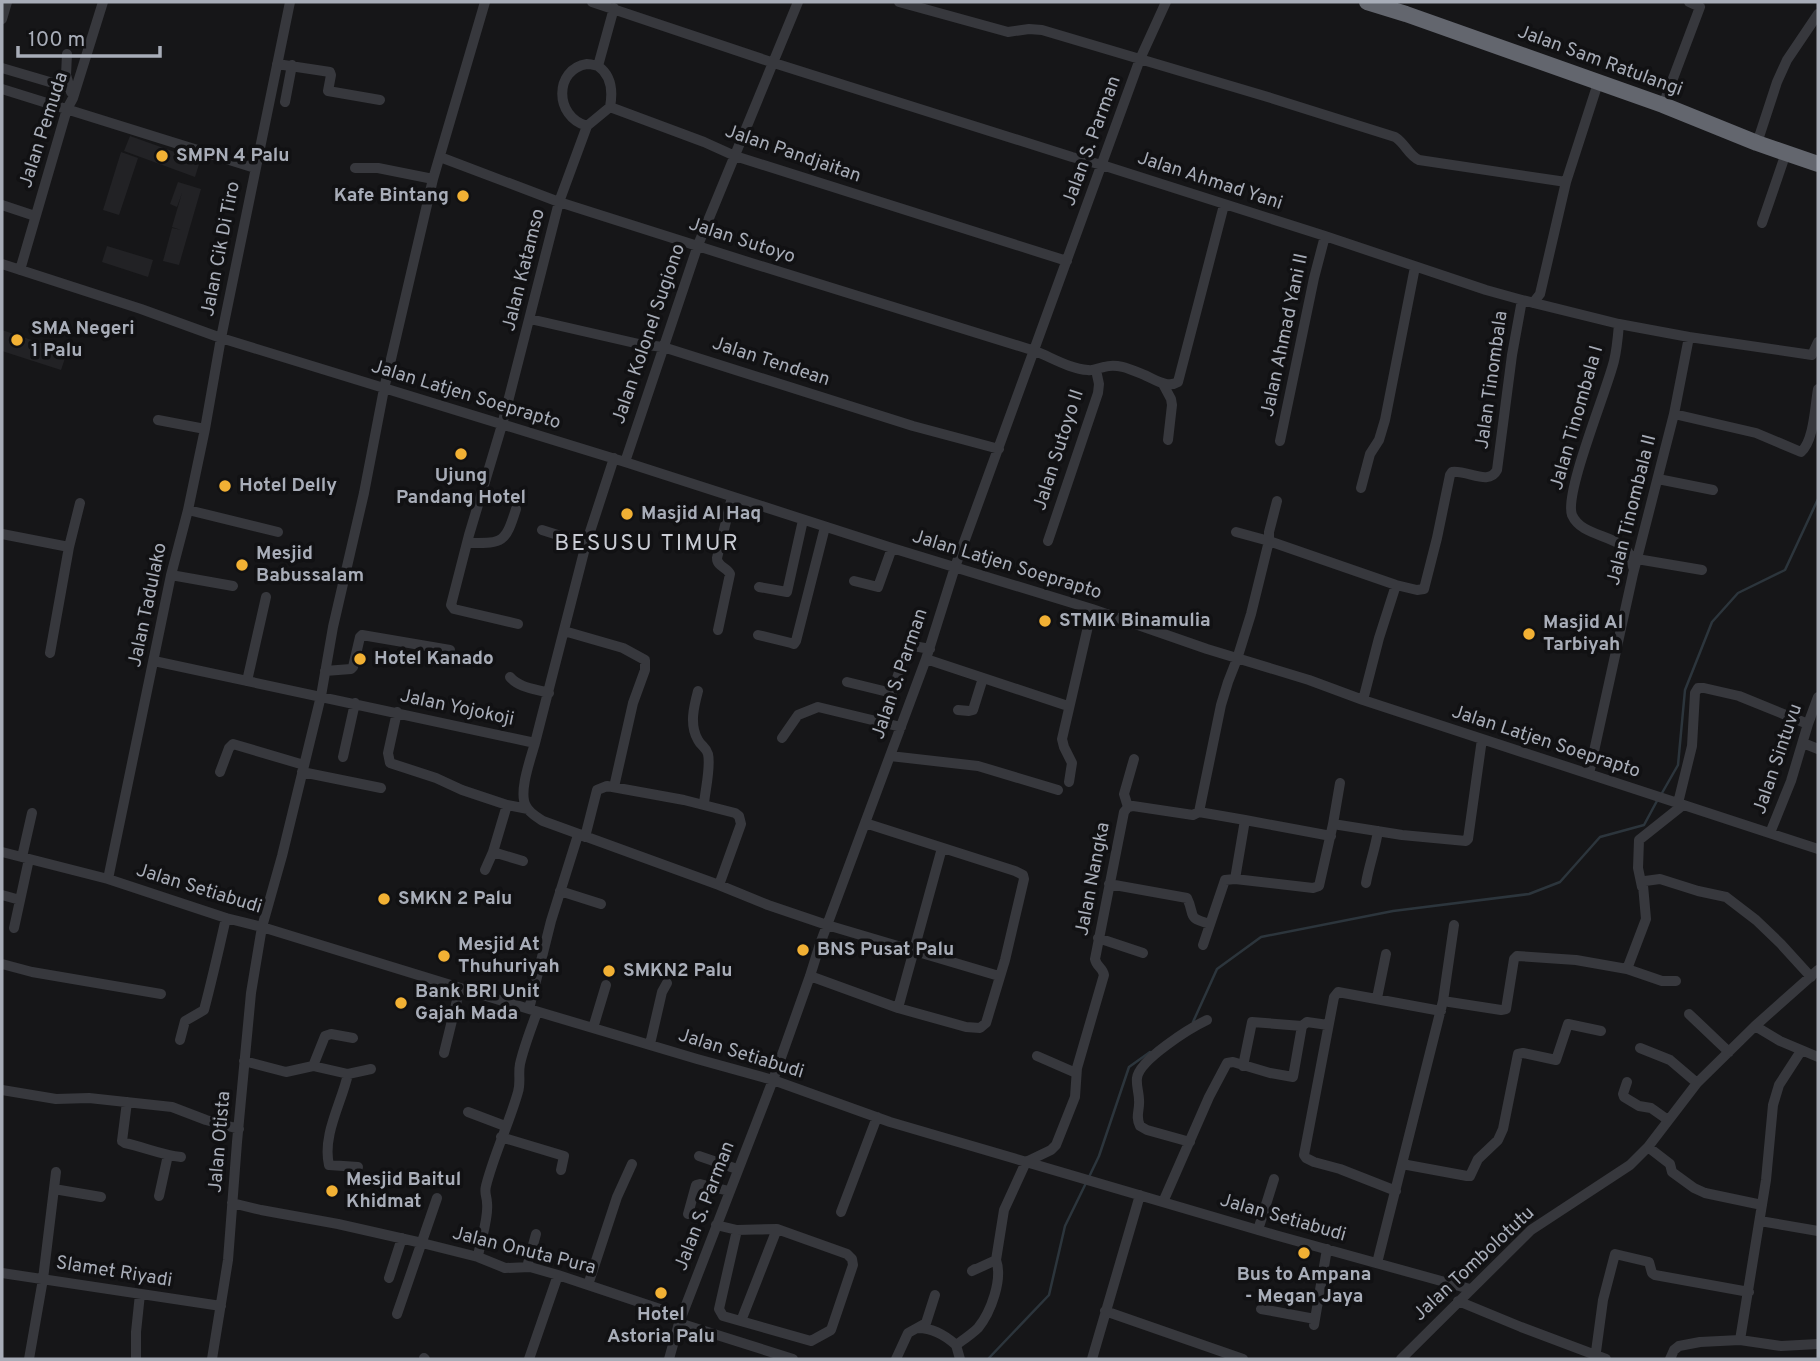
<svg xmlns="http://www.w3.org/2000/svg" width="1820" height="1361" font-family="Overpass,sans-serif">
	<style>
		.built { fill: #222225 }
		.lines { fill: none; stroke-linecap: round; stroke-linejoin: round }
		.stream { stroke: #2c353c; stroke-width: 2.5 }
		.minor { stroke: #37383d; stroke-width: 10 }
		.highway { stroke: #63666e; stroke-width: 16 }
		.poi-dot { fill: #f2b134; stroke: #111113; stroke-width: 2.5 }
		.labels { text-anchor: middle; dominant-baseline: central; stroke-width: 7; stroke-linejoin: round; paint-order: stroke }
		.street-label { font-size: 19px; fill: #a8adb8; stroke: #111113 }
		.poi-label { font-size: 19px; font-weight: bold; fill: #a8adb8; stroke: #111113; text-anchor: start }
		.quarter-label { font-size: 23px; letter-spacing: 2px; fill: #c9ccd4; stroke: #111113 }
	</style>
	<rect width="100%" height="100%" fill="#161618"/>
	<path class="built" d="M130 136 200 161 195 177 124 151Z
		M121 152 138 158 119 215 103 210Z
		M178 182 201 189 179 265 163 261 172 228 181 230 172 227 182 193 177 207 170 204Z
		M107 246 153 260 148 277 102 262Z
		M2 330 67 352 61 370 2 351Z"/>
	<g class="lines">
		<path class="stream" d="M1662 793 1678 765 1685 690 1712 622 1738 593 1785 570 1818 499
			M1193 1022 1217 969 1261 937 1393 911 1529 894 1560 882 1600 837 1644 825 1658 799
			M1089 1177 1099 1156 1129 1067 1150 1052
			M988 1359 1049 1295 1065 1226 1086 1183"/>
		<path class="minor" d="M592 2 774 63 1072 157 1102 165 1325 236 1486 290 1522 300 1619 324 1689 337 1812 355
			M899 2 1008 32 1029 29 1042 30 1271 98 1395 137C1405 143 1409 156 1419 160L1566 182
			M614 8 598 66C611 75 613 91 610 107L704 142 735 156 1067 261
			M2 19 7 2
			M67 54 66 75 71 92
			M277 64 330 72 331 75 328 91 380 100
			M2 68 70 88
			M2 89 255 168
			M285 102 292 65
			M1663 105 1700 7 1689 2
			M587 126C554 117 554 69 587 64 591 64 594 65 598 66
			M1757 143 1777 82 1787 60 1818 14
			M440 157 559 202 748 262 1035 351C1051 357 1070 369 1088 370 1094 371 1098 368 1104 367 1117 363 1130 369 1142 374 1153 378 1167 389 1178 382L1224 205
			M355 168H378L433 179
			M2 205 35 216
			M1762 223 1786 153
			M2 264 141 309 221 338 625 462 892 548 1092 609 1207 649 1309 680 1363 700 1818 849
			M20 270 67 109 73 98 103 2
			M1533 303 1540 294 1566 182 1598 83
			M530 319 639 344 663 347 913 426 999 449
			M1619 324C1618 336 1617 349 1614 361 1607 390 1564 493 1572 515 1584 542 1631 531 1633 567
			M1812 355 1818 342
			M1163 384 1171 399 1172 405 1168 440
			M1674 414 1756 433 1801 452C1814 441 1815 406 1818 389
			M158 420 205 429
			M1280 441 1314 278 1325 236
			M625 462 698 245 798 2
			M1658 479 1713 490
			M1361 488 1370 454 1379 440 1385 420 1415 267
			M188 510 278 532
			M542 530 586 544
			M1236 532 1269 541V532L1277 501
			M2 534 69 547 50 653
			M1048 541 1098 393 1099 384 1096 370
			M468 543C503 543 505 544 516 509
			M69 547 80 503
			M1637 559 1702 570
			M171 575 233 586
			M854 581 878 587 892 548
			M759 587 787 592 803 520
			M518 624 454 609 451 605 469 535 502 425 559 202 587 126 610 107
			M718 630 730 574C727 567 717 567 717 558L732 497
			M564 631 623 648 645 660V670L633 703 614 787
			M758 635 791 643 794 644 796 641 825 527
			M926 659 1068 706
			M154 661 535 743C531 758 518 792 526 806 529 813 537 817 543 821L719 885 768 905 827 925 999 976
			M325 671 351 669 353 667 360 637 362 635 450 650
			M510 677C519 688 536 689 549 693
			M247 681 266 597
			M847 682 892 693 908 645 930 649
			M698 691C694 706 689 725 698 740 701 746 706 747 708 754 711 767 705 791 704 804
			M1363 700 1379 638 1396 585
			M958 710 969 711 973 710 983 678
			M397 712 388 753 390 763 436 778 462 790 507 805 528 809
			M782 738 798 715 818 707 901 727
			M535 743 586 544 614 458
			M1803 743 1818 749
			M890 756 978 766 1058 790
			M343 757 355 703
			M220 772 229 748 233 744 304 765
			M302 772 381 788
			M1589 774 1633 574 1674 414 1689 337
			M1069 782 1072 763 1064 747 1062 739 1092 609
			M1678 803 1692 746 1695 693 1698 688H1704L1739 696 1808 724
			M1128 807 1124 794 1134 759
			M1199 812 1245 820 1235 879
			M1245 820 1331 836
			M865 823 1015 871 1023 875 1024 879 1005 960 986 1023 980 1028 966 1027 898 1008
			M1333 824 1340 783
			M1770 833 1791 781 1808 724 1818 697
			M585 837 597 790 607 786 684 800 735 813 739 816 741 824 719 885
			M2 852 108 879 226 918 262 927 529 1009 697 1059 773 1080 890 1122 1275 1235 1470 1289
			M493 852 523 861
			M22 857 32 813
			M485 870 493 852 507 805
			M108 879 171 575 188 510 205 429 221 338 290 2
			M1366 883C1369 865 1375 850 1378 831
			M1109 884 1187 898C1196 916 1185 917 1210 924
			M1642 887 1638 868 1639 840 1683 805
			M560 891 601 904
			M2 895 20 900
			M14 928 29 859
			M1098 938 1143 953
			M1203 945 1225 880 1235 879 1313 888 1319 886 1333 824 1402 835 1466 841 1468 839 1482 739
			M2 964 32 972 161 994
			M1627 969 1662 981H1676
			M810 976 898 1008 942 848
			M1377 998 1386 954
			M1443 1001 1454 925
			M529 1009 551 921 578 835
			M1689 1014 1729 1052
			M1755 1026 1780 1041 1818 1057
			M593 1028 606 985
			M180 1040 185 1021 204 1010C212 980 219 949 226 918
			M650 1044 662 992 667 983
			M1640 1048 1670 1060 1697 1083
			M444 1053 460 988
			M1037 1056 1076 1073
			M244 1061 286 1072 313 1066 325 1036 331 1034 353 1038
			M313 1066 348 1074 371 1069
			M1243 1066 1252 1022 1302 1026
			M348 1074C342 1102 322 1135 329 1165L358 1167
			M1627 1082 1623 1094 1624 1097 1639 1106 1651 1108 1668 1120
			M2 1090 56 1099 89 1098 172 1107 206 1120 239 1129
			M127 1102 122 1141 125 1143C144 1147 162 1155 181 1157
			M468 1112 505 1126
			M501 1137 564 1156 561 1170
			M1190 1142 1147 1130 1140 1126C1135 1116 1140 1110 1139 1100 1139 1093 1136 1085 1137 1078 1139 1060 1190 1028 1207 1020
			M1648 1147 1670 1164 1672 1172 1694 1188 1705 1193 1762 1205
			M699 1156 737 1169
			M1402 1164 1467 1176H1470L1478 1159 1498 1140 1503 1129 1518 1054 1523 1053 1556 1060 1568 1024 1601 1031
			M54 1189 101 1197
			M1396 1191 1340 1169 1314 1162 1306 1158 1304 1155 1334 997 1338 992 1441 1011
			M159 1196 168 1155
			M1163 1202 1209 1097 1227 1063 1233 1062 1270 1073 1293 1077 1302 1026 1307 1022 1328 1025
			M232 1203 261 1210 338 1224 422 1243 478 1257 505 1268 530 1267 558 1275 681 1316
			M841 1212 877 1117
			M688 1214 696 1185 700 1184 729 1191
			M1760 1221 1818 1231
			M716 1225 737 1230 777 1229 847 1254 852 1259 853 1265 831 1330 811 1341 723 1316 719 1309 737 1230
			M1258 1230 1274 1179
			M478 1257C480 1241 489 1219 487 1203 487 1196 484 1194 486 1186 494 1154 509 1124 518 1092 521 1082 518 1074 520 1064 524 1046 531 1029 537 1012
			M1377 1263 1443 1001 1501 1010 1506 1009 1514 959 1517 956 1576 960 1627 969 1646 919 1643 885 1645 881 1660 879 1698 891 1726 897 1756 920 1781 944 1811 977
			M527 1267 536 1234
			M975 1269 972 1271 996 1260 1004 1210 1026 1162 1051 1150 1056 1145 1075 1097 1077 1068 1104 975C1103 968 1096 966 1095 959L1124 812 1128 807 1133 806 1193 815 1199 812 1221 705 1228 682 1237 659 1251 614 1269 541 1396 585 1417 590 1424 589 1437 538 1450 475 1452 472C1468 470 1489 486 1497 470L1512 355 1522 300
			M2 1273 221 1306
			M389 1278 402 1238
			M588 1285 617 1197 632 1164
			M1458 1301 1521 1327 1606 1359
			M1261 1309 1315 1319
			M1105 1311 1243 1359
			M397 1314 437 1198
			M741 1321 777 1229
			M679 1323 793 1359
			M1314 1325 1327 1249
			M918 1328C932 1328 946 1336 956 1345 963 1340 972 1334 978 1328 991 1312 1003 1279 996 1260
			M1740 1340 1766 1180 1773 1105 1779 1085 1801 1051
			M956 1345 960 1359
			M424 1358 425 1359
			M29 1359 43 1279 56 1172
			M136 1359V1332L140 1294
			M212 1359 228 1260 237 1142 251 993 262 927 282 856 321 696 333 627 364 493 384 389 433 179 485 2
			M529 1359 558 1275
			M669 1359 679 1323 773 1080 810 976 820 944 926 659 955 567 1140 59 1166 2
			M896 1359 908 1333 926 1323 935 1295
			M1092 1359 1140 1195
			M1401 1359 1531 1230 1630 1165 1648 1147 1697 1083 1755 1026 1818 970
			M1595 1359 1603 1300 1615 1254 1649 1262 1652 1273 1655 1275 1749 1292
			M1670 1359 1674 1350 1679 1346 1700 1342 1740 1340 1781 1346 1818 1344"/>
		<path class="highway" d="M1367 2 1406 14 1663 105 1757 143 1818 164"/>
	</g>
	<g class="poi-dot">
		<circle cx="162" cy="156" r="7"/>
		<circle cx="463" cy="196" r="7"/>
		<circle cx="17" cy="340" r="7"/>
		<circle cx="461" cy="454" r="7"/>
		<circle cx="225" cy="486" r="7"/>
		<circle cx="627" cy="514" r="7"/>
		<circle cx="242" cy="565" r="7"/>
		<circle cx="1045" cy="621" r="7"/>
		<circle cx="1529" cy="634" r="7"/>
		<circle cx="360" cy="659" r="7"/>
		<circle cx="384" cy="899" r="7"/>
		<circle cx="803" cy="950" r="7"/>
		<circle cx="444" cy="956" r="7"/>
		<circle cx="609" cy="971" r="7"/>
		<circle cx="401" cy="1003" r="7"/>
		<circle cx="332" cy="1191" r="7"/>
		<circle cx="1304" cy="1253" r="7"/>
		<circle cx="661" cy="1293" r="7"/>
	</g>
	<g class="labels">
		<g class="street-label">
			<text transform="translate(1600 61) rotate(20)">Jalan Sam Ratulangi</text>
			<text transform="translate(44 130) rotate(-72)">Jalan Pemuda</text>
			<text transform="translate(1092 141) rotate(-70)">Jalan S. Parman</text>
			<text transform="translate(793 154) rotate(19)">Jalan Pandjaitan</text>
			<text transform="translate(1210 181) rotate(18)">Jalan Ahmad Yani</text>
			<text transform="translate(742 241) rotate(18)">Jalan Sutoyo</text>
			<text transform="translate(221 249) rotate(-79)">Jalan Cik Di Tiro</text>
			<text transform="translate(524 270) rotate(-76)">Jalan Katamso</text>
			<text transform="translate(649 334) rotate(-71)">Jalan Kolonel Sugiono</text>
			<text transform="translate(1285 335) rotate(-78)">Jalan Ahmad Yani II</text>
			<text transform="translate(771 362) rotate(18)">Jalan Tendean</text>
			<text transform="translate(1492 380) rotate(-82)">Jalan Tinombala</text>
			<text transform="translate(466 395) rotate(17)">Jalan Latjen Soeprapto</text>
			<text transform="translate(1577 418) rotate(-74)">Jalan Tinombala I</text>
			<text transform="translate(1059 450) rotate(-72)">Jalan Sutoyo II</text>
			<text transform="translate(1632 510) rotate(-76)">Jalan Tinombala II</text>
			<text transform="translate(1007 565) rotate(17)">Jalan Latjen Soeprapto</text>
			<text transform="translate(148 605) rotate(-78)">Jalan Tadulako</text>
			<text transform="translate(900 674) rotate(-71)">Jalan S. Parman</text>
			<text transform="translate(457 708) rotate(12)">Jalan Yojokoji</text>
			<text transform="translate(1546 742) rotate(18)">Jalan Latjen Soeprapto</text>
			<text transform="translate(1778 759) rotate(-71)">Jalan Sintuvu</text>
			<text transform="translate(1093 879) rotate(-79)">Jalan Nangka</text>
			<text transform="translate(199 889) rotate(17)">Jalan Setiabudi</text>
			<text transform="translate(741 1054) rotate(17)">Jalan Setiabudi</text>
			<text transform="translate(220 1142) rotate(-85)">Jalan Otista</text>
			<text transform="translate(705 1206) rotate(-69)">Jalan S. Parman</text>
			<text transform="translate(1283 1218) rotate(16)">Jalan Setiabudi</text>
			<text transform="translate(524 1251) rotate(14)">Jalan Onuta Pura</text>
			<text transform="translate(1474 1264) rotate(-43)">Jalan Tombolotutu</text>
			<text transform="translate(114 1272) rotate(9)">Slamet Riyadi</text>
		</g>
		<g class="poi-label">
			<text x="176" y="156">SMPN 4 Palu</text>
			<text x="449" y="196" text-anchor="end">Kafe Bintang</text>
			<text x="31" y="329">SMA Negeri<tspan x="31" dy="22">1 Palu</tspan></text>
			<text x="461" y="476" text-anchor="middle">Ujung<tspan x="461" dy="22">Pandang Hotel</tspan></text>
			<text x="239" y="486">Hotel Delly</text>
			<text x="641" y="514">Masjid Al Haq</text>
			<text x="256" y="554">Mesjid<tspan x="256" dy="22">Babussalam</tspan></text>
			<text x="1059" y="621">STMIK Binamulia</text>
			<text x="1543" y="623">Masjid Al<tspan x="1543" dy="22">Tarbiyah</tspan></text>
			<text x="374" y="659">Hotel Kanado</text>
			<text x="398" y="899">SMKN 2 Palu</text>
			<text x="458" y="945">Mesjid At<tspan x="458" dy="22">Thuhuriyah</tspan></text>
			<text x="817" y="950">BNS Pusat Palu</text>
			<text x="623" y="971">SMKN2 Palu</text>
			<text x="415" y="992">Bank BRI Unit<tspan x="415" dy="22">Gajah Mada</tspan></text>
			<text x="346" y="1180">Mesjid Baitul<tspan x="346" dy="22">Khidmat</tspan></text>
			<text x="1304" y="1275" text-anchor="middle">Bus to Ampana<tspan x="1304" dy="22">- Megan Jaya</tspan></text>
			<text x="661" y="1315" text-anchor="middle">Hotel<tspan x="661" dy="22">Astoria Palu</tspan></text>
		</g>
		<g class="quarter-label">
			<text x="647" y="544">BESUSU TIMUR</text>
		</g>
	</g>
	<rect width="1820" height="1361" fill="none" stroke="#a8adb8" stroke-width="7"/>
	<path d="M18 46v10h142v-10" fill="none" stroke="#a8adb8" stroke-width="3.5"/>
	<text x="28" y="46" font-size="21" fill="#a8adb8" stroke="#111113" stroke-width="5" paint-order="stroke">100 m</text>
</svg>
